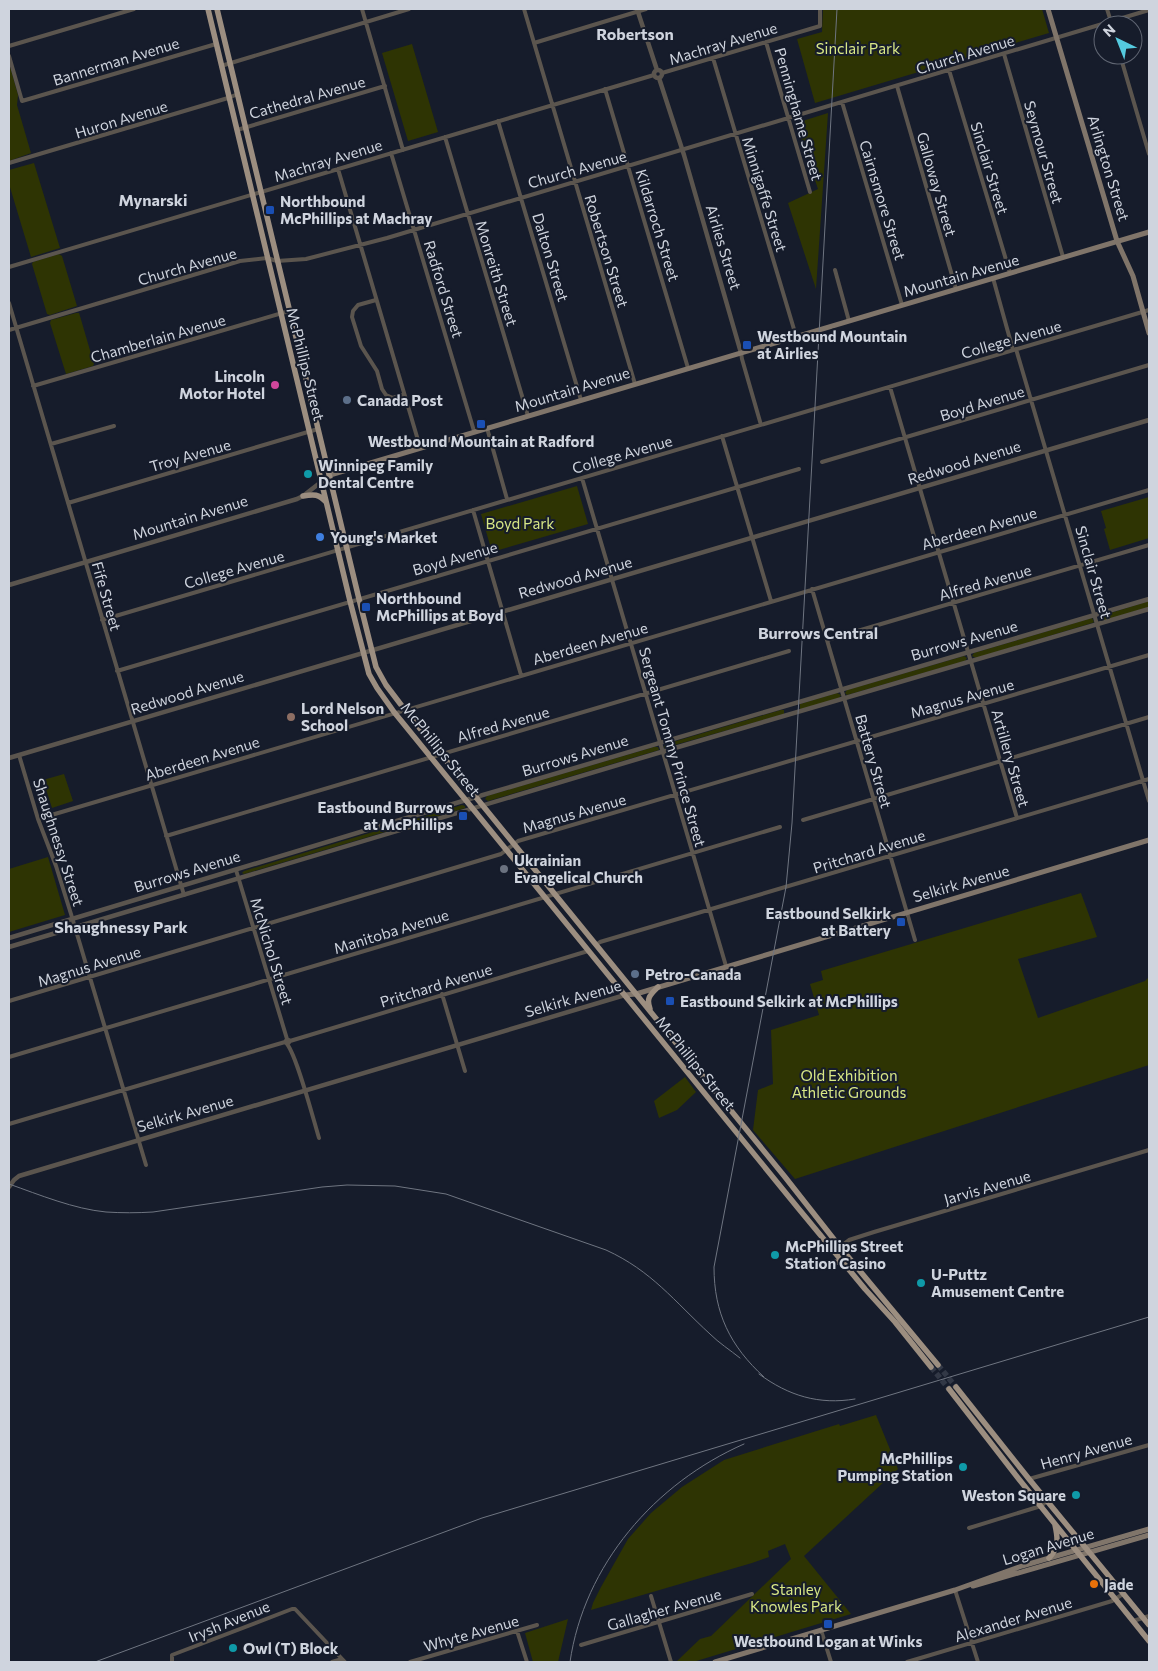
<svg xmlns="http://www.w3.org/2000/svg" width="1158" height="1671" font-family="Commissioner,sans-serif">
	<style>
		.green { fill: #2e3403 }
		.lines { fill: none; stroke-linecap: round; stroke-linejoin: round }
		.primary-tunnel { stroke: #323846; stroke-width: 5.5; stroke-dasharray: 5.5 3; stroke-linecap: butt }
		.minor { stroke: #5b554e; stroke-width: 4 }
		.tertiary { stroke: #5b554e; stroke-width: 4.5 }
		.secondary { stroke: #80756a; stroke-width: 5 }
		.primary { stroke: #9c8e80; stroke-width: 5.5 }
		.rail { stroke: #6f7581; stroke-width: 1 }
		.transit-dot { fill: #1a4fb4; stroke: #161c2b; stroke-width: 2 }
		.hotel-dot { fill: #d1479c; stroke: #161c2b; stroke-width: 2 }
		.service-dot { fill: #5c6f8a; stroke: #161c2b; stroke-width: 2 }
		.culture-dot { fill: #0f9aa8; stroke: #161c2b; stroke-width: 2 }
		.shop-dot { fill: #3f7fe0; stroke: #161c2b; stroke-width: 2 }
		.education-dot { fill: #8d6e63; stroke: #161c2b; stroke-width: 2 }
		.worship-dot { fill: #6b7280; stroke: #161c2b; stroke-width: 2 }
		.food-dot { fill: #e8710a; stroke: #161c2b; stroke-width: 2 }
		.labels { text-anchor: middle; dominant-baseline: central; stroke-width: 4; stroke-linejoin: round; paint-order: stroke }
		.street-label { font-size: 15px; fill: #cfd4de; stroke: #161c2b }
		.park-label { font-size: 15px; fill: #d8e785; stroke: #161c2b }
		.poi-label { font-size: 15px; font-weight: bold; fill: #cfd4de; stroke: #161c2b; text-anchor: start }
		.neighbourhood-label { font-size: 16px; font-weight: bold; fill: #cfd4de; stroke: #161c2b }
	</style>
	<rect width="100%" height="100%" fill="#161c2b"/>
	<path class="green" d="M823 9H1042L1049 33 815 103 797 39 822 32Z
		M412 44 438 132 408 141 382 53Z
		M9 63 18 95 17 105 31 153 9 161Z
		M828 113 816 289 788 203 818 189 796 123Z
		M34 163 60 248 31 257 9 184V170Z
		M59 254 62 256 77 306 50 315 47 314 32 264 33 262Z
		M76 313H79L80 316 94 364 93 366 66 374 50 323 51 320Z
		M577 486 588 524 492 552 481 514Z
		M1149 497V538L1110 550 1104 529 1106 528 1101 511Z
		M1149 601V607L1102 621 1099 619 1101 616Z
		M1092 618 1094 622 1092 623 976 658 972 656 974 653Z
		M964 656 967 658 965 661 847 695 845 693 847 690Z
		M837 693 841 695 839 698 800 710V704Z
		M781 710H784V714L664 748V746L666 744Z
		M654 747H658L659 750 488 801 485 799 487 796Z
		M64 774 73 801 52 808 43 780Z
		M462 805 465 806V808L244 874 242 873 244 871Z
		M48 857 65 915 9 932V869Z
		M1081 893 1097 937 1018 959 1038 1018 1145 981 1149 977V1065L795 1179 753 1130 758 1090 773 1084 771 1030 819 1015 810 984 823 980 821 971Z
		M685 1077 696 1092 677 1110 659 1118 654 1101Z
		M876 1415 898 1469 804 1556 851 1614 693 1662H678L677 1661 700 1639 711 1636 791 1559 785 1544 768 1551 769 1557 752 1563 591 1610 593 1603 601 1587 628 1539 651 1513 682 1487 724 1460 839 1424 840 1426Z
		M568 1619 558 1662H533L525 1633Z"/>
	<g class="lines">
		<path class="primary-tunnel" d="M820 1266 827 1263
			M938 1365 956 1387
			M931 1367 949 1389"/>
		<path class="minor" d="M362 9 403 150
			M524 9 635 384
			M1107 9 1112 25
			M766 42 810 192
			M534 43 646 9
			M9 46 134 9
			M1004 54 1063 257
			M1120 55 1149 154
			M9 56 22 101 216 44
			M713 58 796 336
			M221 66 409 9
			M949 70 1010 273
			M662 73 820 26V9
			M897 86 956 289
			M605 89 688 368
			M842 102 902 305
			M498 121 581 400
			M237 130 385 86
			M445 137 528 416
			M391 153 474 431
			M9 163 228 98 238 94
			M338 169 420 447
			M9 267 654 75
			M835 270 849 321
			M993 278 1013 350
			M376 300 358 305 353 311 352 317 361 346 377 371 382 389 386 395 393 398 404 394
			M9 303 184 895
			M9 330 240 261 267 258 277 261 306 259 387 238 1149 10
			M1016 349 1149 801
			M741 353 742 359 761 425
			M33 386 289 311
			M890 387 1017 818
			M487 428 507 499
			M722 436 771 601
			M51 444 114 426
			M822 462 1149 365
			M582 478 726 966
			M68 503 318 429
			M473 510 521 675
			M812 589 915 940
			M102 620 1149 310
			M827 640 1149 545
			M117 671 799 469
			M19 755 38 819 56 866 71 914 146 1165
			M38 819 1149 490
			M803 820 1149 717
			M166 836 789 651
			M236 870 287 1039
			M596 945 600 942 1149 779
			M442 994 465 1071
			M9 1001 501 854 518 841 1149 655
			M290 1041 588 951
			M288 1044 290 1041 287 1039 285 1042C295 1048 314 1122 319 1138
			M9 1057 780 827
			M9 1124 285 1042
			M840 1247 849 1240 874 1232 1149 1150
			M1029 1479 1149 1445
			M969 1528 1041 1506 1047 1501
			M955 1590 978 1662
			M651 1596 671 1662
			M1133 1621 1149 1616
			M821 1630 831 1662
			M517 1631 527 1662
			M581 1645 752 1594
			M172 1662V1655L292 1609H295L345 1662
			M332 1662 342 1659
			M410 1662 537 1625
			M907 1662 1112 1601 1123 1594"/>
		<path class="tertiary" d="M637 9 657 70
			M654 74a4 4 0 1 1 8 0a4 4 0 1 1-8 0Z
			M659 78 684 155 741 353
			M9 585 297 499 303 496 330 475
			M9 758 1149 420
			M9 938 476 797 1149 599
			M9 947 668 750 1149 609
			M9 1187 14 1180 19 1176 625 995"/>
		<path class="secondary" d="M1048 9 1117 241 1133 276 1149 333
			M330 475 1149 232
			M625 995 636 994 1149 840
			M973 1586 1149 1535
			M715 1662 955 1590 1022 1566 1149 1529"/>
		<path class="primary" d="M208 9 350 601 369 674 377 688 394 712 798 1208 865 1289 895 1322 931 1367
			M217 9 359 599 376 667 386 685 405 710 785 1177 840 1247 938 1365
			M303 496C314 494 319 494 326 502
			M650 1009C646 998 650 995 658 987
			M827 1263 838 1262 845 1265
			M956 1387 1029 1479 1149 1625
			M949 1389 1018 1478 1149 1641
			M1049 1558C1059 1547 1058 1539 1055 1525"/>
		<path class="rail" d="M9 1184C40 1195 74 1209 106 1212 122 1213 137 1213 153 1212L322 1187 347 1185 395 1186 446 1194 606 1250C652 1271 674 1301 710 1334 719 1343 730 1350 740 1358
			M759 1374C789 1396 819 1405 855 1399
			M764 1377C730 1346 714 1313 714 1267L786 887 792 823 837 9
			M95 1662 482 1518 1149 1317
			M570 1662C584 1565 655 1483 744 1444"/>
	</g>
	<g class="transit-dot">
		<rect x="265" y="205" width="10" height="10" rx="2.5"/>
		<rect x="742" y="340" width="10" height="10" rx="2.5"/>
		<rect x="476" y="419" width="10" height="10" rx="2.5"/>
		<rect x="361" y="602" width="10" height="10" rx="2.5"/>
		<rect x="458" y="811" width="10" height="10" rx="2.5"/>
		<rect x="896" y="917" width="10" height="10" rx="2.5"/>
		<rect x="665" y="996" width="10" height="10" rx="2.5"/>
		<rect x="823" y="1619" width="10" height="10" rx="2.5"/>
	</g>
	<circle class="hotel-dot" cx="275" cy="385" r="5"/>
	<g class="service-dot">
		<circle cx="347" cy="400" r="5"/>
		<circle cx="635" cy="974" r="5"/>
	</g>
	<g class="culture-dot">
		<circle cx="308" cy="474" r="5"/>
		<circle cx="775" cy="1255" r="5"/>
		<circle cx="921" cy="1283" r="5"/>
		<circle cx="963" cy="1467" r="5"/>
		<circle cx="1076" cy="1495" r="5"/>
		<circle cx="233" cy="1648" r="5"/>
	</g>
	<circle class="shop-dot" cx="320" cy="537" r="5"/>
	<circle class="education-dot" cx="291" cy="717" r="5"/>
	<circle class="worship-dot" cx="504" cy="869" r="5"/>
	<circle class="food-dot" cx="1094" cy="1584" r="5"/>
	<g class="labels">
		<g class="street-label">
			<text transform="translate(723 43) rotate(-17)">Machray Avenue</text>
			<text transform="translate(965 54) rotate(-17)">Church Avenue</text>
			<text transform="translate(116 61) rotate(-17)">Bannerman Avenue</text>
			<text transform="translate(307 97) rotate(-16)">Cathedral Avenue</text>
			<text transform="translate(799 114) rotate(74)">Penninghame Street</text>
			<text transform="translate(121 119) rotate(-17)">Huron Avenue</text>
			<text transform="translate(1044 152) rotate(74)">Seymour Street</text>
			<text transform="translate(328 160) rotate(-17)">Machray Avenue</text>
			<text transform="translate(990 168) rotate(73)">Sinclair Street</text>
			<text transform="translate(1109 168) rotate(73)">Arlington Street</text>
			<text transform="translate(577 169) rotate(-16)">Church Avenue</text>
			<text transform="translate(937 184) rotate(74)">Galloway Street</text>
			<text transform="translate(765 194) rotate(73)">Minnigaffe Street</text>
			<text transform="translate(883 200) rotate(73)">Cairnsmore Street</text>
			<text transform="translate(658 225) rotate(73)">Kildarroch Street</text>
			<text transform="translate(724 247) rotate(73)">Airlies Street</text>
			<text transform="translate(607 251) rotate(73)">Robertson Street</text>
			<text transform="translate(551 257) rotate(73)">Dalton Street</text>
			<text transform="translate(187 266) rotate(-16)">Church Avenue</text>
			<text transform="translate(497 273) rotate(73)">Monreith Street</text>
			<text transform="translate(961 275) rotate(-16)">Mountain Avenue</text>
			<text transform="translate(444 289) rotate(73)">Radford Street</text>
			<text transform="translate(158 338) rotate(-16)">Chamberlain Avenue</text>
			<text transform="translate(1011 339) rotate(-16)">College Avenue</text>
			<text transform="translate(306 364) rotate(76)">McPhillips Street</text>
			<text transform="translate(572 389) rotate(-17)">Mountain Avenue</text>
			<text transform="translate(982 403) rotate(-17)">Boyd Avenue</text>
			<text transform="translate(622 454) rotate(-16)">College Avenue</text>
			<text transform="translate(190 455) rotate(-16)">Troy Avenue</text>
			<text transform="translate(964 462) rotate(-17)">Redwood Avenue</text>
			<text transform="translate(190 517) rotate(-17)">Mountain Avenue</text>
			<text transform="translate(979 528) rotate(-16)">Aberdeen Avenue</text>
			<text transform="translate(455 558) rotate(-16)">Boyd Avenue</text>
			<text transform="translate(234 569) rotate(-16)">College Avenue</text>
			<text transform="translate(1094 572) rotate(74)">Sinclair Street</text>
			<text transform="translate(575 577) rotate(-16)">Redwood Avenue</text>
			<text transform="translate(985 582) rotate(-16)">Alfred Avenue</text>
			<text transform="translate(107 596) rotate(74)">Fife Street</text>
			<text transform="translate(964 640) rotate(-16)">Burrows Avenue</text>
			<text transform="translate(590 643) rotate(-16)">Aberdeen Avenue</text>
			<text transform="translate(187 692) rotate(-17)">Redwood Avenue</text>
			<text transform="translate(962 698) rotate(-16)">Magnus Avenue</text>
			<text transform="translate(503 724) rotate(-16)">Alfred Avenue</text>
			<text transform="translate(673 747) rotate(74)">Sergeant Tommy Prince Street</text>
			<text transform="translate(441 749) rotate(51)">McPhillips Street</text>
			<text transform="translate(575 755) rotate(-17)">Burrows Avenue</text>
			<text transform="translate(202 758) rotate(-17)">Aberdeen Avenue</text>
			<text transform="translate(1011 758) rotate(74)">Artillery Street</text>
			<text transform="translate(874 761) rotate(74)">Battery Street</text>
			<text transform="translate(574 813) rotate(-16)">Magnus Avenue</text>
			<text transform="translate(59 842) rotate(72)">Shaughnessy Street</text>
			<text transform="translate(869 851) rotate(-17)">Pritchard Avenue</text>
			<text transform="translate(187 871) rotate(-17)">Burrows Avenue</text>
			<text transform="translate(961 883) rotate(-16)">Selkirk Avenue</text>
			<text transform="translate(391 931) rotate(-17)">Manitoba Avenue</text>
			<text transform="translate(272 951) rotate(73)">McNichol Street</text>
			<text transform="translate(89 966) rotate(-17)">Magnus Avenue</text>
			<text transform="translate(436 985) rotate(-17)">Pritchard Avenue</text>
			<text transform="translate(573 998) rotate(-16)">Selkirk Avenue</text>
			<text transform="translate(696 1063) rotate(51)">McPhillips Street</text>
			<text transform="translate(185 1113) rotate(-16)">Selkirk Avenue</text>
			<text transform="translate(987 1187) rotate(-16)">Jarvis Avenue</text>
			<text transform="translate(1086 1451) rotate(-16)">Henry Avenue</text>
			<text transform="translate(1048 1546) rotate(-17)">Logan Avenue</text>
			<text transform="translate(664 1609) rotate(-16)">Gallagher Avenue</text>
			<text transform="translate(1013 1619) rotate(-17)">Alexander Avenue</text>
			<text transform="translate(229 1621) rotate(-22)">Irysh Avenue</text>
			<text transform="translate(471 1633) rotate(-16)">Whyte Avenue</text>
		</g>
		<g class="park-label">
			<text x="858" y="48">Sinclair Park</text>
			<text x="520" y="523">Boyd Park</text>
			<text x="849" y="1075">Old Exhibition<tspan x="849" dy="17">Athletic Grounds</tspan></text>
			<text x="796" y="1589">Stanley<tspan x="796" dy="17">Knowles Park</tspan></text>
		</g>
		<g class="poi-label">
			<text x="280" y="201">Northbound<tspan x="280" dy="17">McPhillips at Machray</tspan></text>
			<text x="757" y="336">Westbound Mountain<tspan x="757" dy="17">at Airlies</tspan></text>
			<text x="265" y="376" text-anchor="end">Lincoln<tspan x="265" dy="17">Motor Hotel</tspan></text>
			<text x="357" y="400">Canada Post</text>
			<text x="481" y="441" text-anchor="middle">Westbound Mountain at Radford</text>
			<text x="318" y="465">Winnipeg Family<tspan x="318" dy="17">Dental Centre</tspan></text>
			<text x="330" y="537">Young's Market</text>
			<text x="376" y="598">Northbound<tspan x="376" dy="17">McPhillips at Boyd</tspan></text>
			<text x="301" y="708">Lord Nelson<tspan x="301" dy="17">School</tspan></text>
			<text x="453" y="807" text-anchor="end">Eastbound Burrows<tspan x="453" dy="17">at McPhillips</tspan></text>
			<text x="514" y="860">Ukrainian<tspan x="514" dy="17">Evangelical Church</tspan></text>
			<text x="891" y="913" text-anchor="end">Eastbound Selkirk<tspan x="891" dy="17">at Battery</tspan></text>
			<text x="645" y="974">Petro-Canada</text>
			<text x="680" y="1001">Eastbound Selkirk at McPhillips</text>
			<text x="785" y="1246">McPhillips Street<tspan x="785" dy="17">Station Casino</tspan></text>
			<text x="931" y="1274">U-Puttz<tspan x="931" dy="17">Amusement Centre</tspan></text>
			<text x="953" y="1458" text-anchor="end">McPhillips<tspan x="953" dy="17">Pumping Station</tspan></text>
			<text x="1066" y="1495" text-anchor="end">Weston Square</text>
			<text x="1104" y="1584">Jade</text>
			<text x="828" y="1641" text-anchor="middle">Westbound Logan at Winks</text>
			<text x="243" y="1648">Owl (T) Block</text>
		</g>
		<g class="neighbourhood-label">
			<text x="635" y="33">Robertson</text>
			<text x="153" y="199">Mynarski</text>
			<text x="818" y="632">Burrows Central</text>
			<text x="121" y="926">Shaughnessy Park</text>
		</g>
	</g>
	<rect width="1158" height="1671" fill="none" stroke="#cfd4de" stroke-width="20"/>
	<g transform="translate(1118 40) rotate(317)"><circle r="24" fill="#161c2b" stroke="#606673"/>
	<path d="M0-4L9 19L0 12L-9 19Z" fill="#55cadf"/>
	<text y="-8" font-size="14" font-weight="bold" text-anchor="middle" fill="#cfd4de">N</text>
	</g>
</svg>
